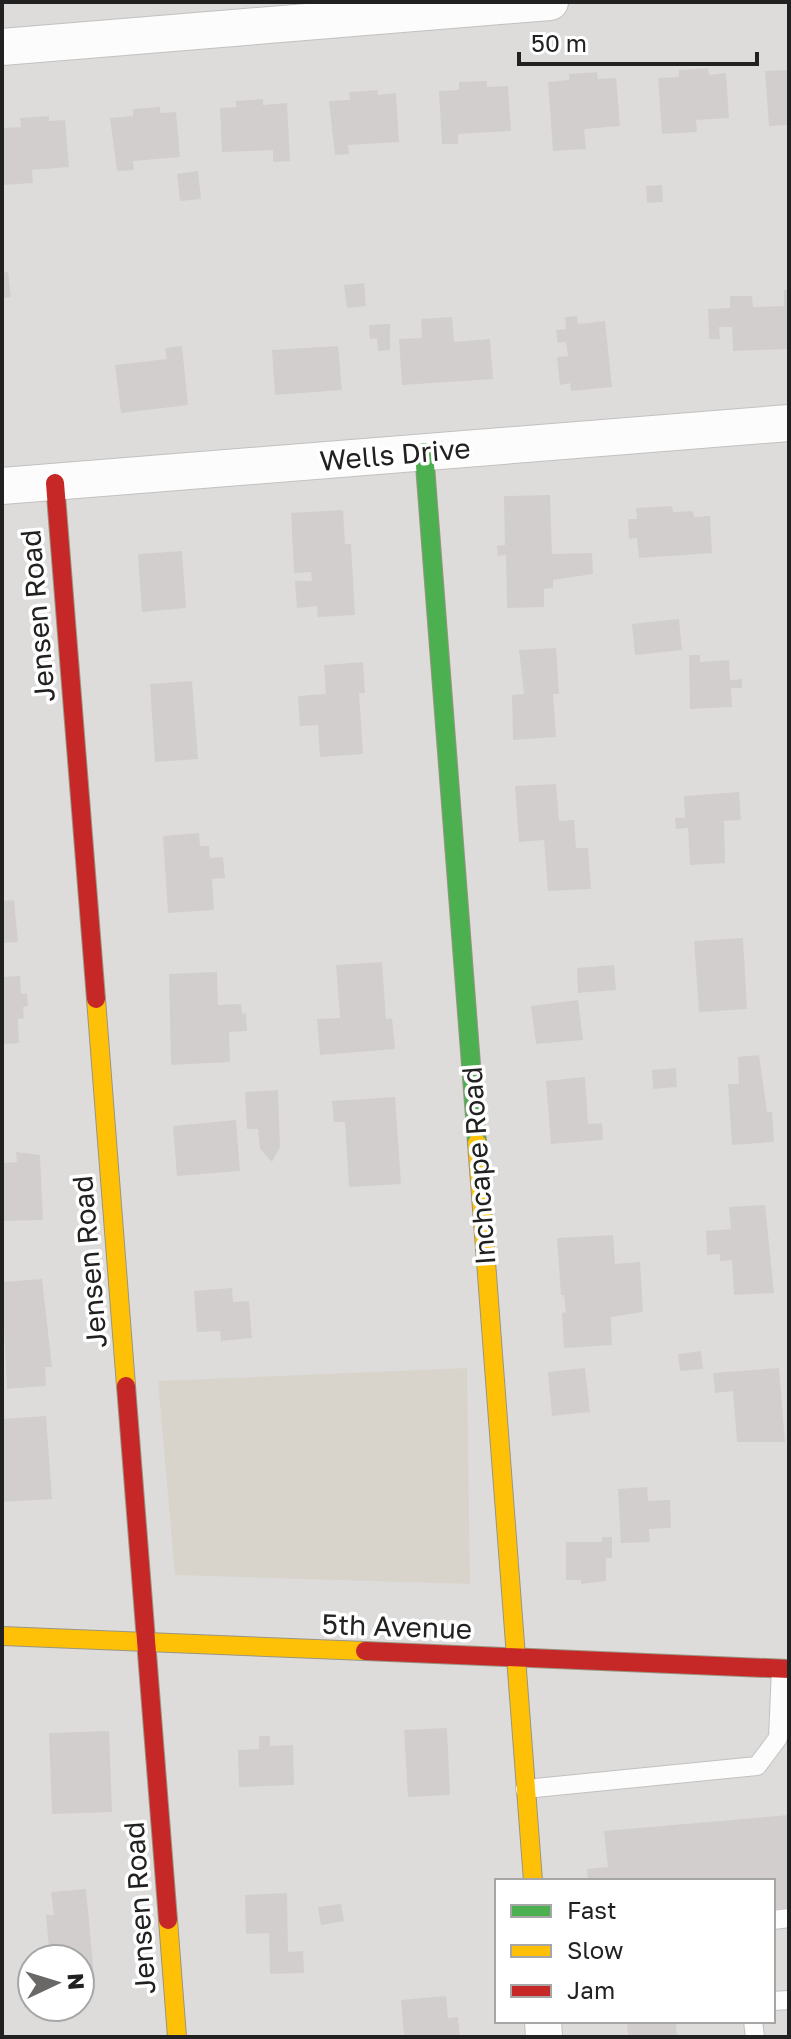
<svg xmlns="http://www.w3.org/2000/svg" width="791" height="2039" font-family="'Golos Text',sans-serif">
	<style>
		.residential { fill: #dedcdb; fill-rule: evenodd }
		.construction { fill: #d8d4cc }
		.building { fill: #d2cecd }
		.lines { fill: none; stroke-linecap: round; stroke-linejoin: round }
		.lane-casing { stroke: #c2c1c0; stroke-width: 20 }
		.street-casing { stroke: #c2c1c0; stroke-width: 38 }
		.fast-casing { stroke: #999582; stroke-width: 20 }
		.slow-casing { stroke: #999582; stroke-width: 20 }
		.jam-casing { stroke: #999582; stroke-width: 20 }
		.lane { stroke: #fdfcfc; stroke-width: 18 }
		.street { stroke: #fdfcfc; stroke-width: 36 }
		.fast { stroke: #4caf50; stroke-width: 18 }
		.slow { stroke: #ffc107; stroke-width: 18 }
		.jam { stroke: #c62828; stroke-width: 18 }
		.labels { text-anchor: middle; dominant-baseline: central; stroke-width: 7; stroke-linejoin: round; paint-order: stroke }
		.street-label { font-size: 28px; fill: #212121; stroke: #fff }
	</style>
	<rect width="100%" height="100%" fill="#efecea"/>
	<path class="residential" d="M2 2H789V2037H2ZM497 1881H773V2021H497ZM32 1959H80V2007H32Z"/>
	<path class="construction" d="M467 1368 470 1584 175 1575 158 1381Z"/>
	<path class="building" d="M708 68 709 75 726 73 729 118 696 120 697 132 662 134 658 78 679 77V70Z
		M789 70 787 125 769 126 765 71Z
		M597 72 598 79 616 78 620 126 584 129 586 149 553 151 548 82 569 80V74Z
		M487 81V87L508 86 511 131 458 134V144H442L439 91 459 90V82Z
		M377 90 378 95 396 93 399 142 348 145 349 154 335 155 329 101 350 100 349 92Z
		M263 99V105L287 103 290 161 273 162V150L222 152 220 108 236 107V101Z
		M160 107V113L176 112 180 157 133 161 134 170 117 171 110 118 133 116V109Z
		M49 116V121L65 120 69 167 32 170 33 183 2 185V128L21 127 20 118Z
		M198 171 201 199 180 201 177 174Z
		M662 185 663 202 647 203 646 186Z
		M8 272 11 297 2 298V273Z
		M364 283 366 306 347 308 344 285Z
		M784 290H789L788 349 733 351 732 327H719L720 339H709L708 309 730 308V296H752L753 307 784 306Z
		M577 316 578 324 605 321 612 387 571 391 570 383 560 385 557 357 568 356 566 342 558 343 556 330 566 329 565 317Z
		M452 317 454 342 490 339 493 379 402 385 399 339 422 338 421 319Z
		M390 324V350L378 351 377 338 370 339 369 325Z
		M182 346 188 405 121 413 115 365 167 359 165 348Z
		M338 346 342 390 275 395 272 350Z
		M550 495 552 554 592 553 593 574 553 580V588L544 589V607L507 608 506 555 498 556 497 546 505 545 504 496Z
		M672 506 673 512 693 511 694 517 710 516 712 553 639 558 637 538 629 539 628 519H637L636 508Z
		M343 510 345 544H351L355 615 318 617 317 606 297 608 295 581H312L311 572 294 573 291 513Z
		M182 551 186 608 142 612 138 554Z
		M679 619 682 650 635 655 632 624Z
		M556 648 559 694H553L556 737 513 740 512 695 524 694 519 650Z
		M689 655H700V662L729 660 730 680 742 679V688H731L732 707 690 709Z
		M363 662 365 693H359L363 754 320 757 318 725 300 726 298 696 326 694 324 665Z
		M192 681 198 759 155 762 150 684Z
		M556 784 559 821 574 820 576 848H588L591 889 548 891 544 840 519 842 515 786Z
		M739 792 741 820 724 821 725 863 690 865 688 828 676 829 675 818H685L684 796Z
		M199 833 200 846H209L210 858 223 857 225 878 212 879 214 910 168 913 163 836Z
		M14 900 18 942 2 943V901Z
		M743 938 747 1009 699 1012 694 941Z
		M382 962 386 1019 392 1018 395 1049 320 1055 317 1019 340 1018 336 965Z
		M614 965 616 990 578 993 577 968Z
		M217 972 218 1005 241 1004 242 1014 246 1013 247 1031 229 1032 230 1062 171 1065 169 974Z
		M20 976 21 994 27 993 28 1006 23 1007 24 1018 18 1019 19 1043 2 1044V977Z
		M578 1000 583 1040 536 1044 531 1006Z
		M759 1055 767 1112H772L774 1142 732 1145 728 1084H739L738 1057Z
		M676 1068 677 1087 653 1089 652 1070Z
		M585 1077 588 1124 602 1123 603 1140 551 1144 546 1081Z
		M278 1090 280 1147 272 1162 260 1149 258 1129H247L245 1092Z
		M395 1097 401 1184 349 1187 345 1122H334L332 1101Z
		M236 1120 240 1171 177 1176 173 1126Z
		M16 1152 40 1155 43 1220 2 1221V1163L17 1162Z
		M765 1205 774 1293 734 1295 732 1260 720 1261V1254L707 1255 706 1231 731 1229 729 1207Z
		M613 1235 615 1264 640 1262 643 1312 611 1317 612 1345 564 1348 562 1313 566 1312 564 1295H561L557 1238Z
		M42 1279 52 1367H45L46 1386 7 1389 2 1282Z
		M232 1288 233 1302 249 1301 252 1338 221 1341 220 1331 197 1332 194 1291Z
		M701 1351 703 1369 680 1371 678 1354Z
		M585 1368 590 1412 552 1416 548 1372Z
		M779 1368 785 1442H737L733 1391 715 1393 713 1373Z
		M46 1416 52 1499 2 1502V1419Z
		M647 1487 648 1501 670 1500 671 1528 649 1529 650 1542 621 1543 618 1489Z
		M602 1537H612V1558H606V1581L581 1584V1580H566V1542H602Z
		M447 1728 450 1795 408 1797 404 1730Z
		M109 1731 112 1812 52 1814 49 1733Z
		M259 1736H270V1746L293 1745 294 1785 239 1787 238 1750 259 1749Z
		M789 1815V1908L773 1909V1881H588L587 1869 608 1867 604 1831Z
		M86 1889 94 1976 80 1978V1959H50L46 1915H54L51 1892Z
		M287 1893 288 1952 303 1951 304 1973 270 1974 269 1933 246 1934 245 1895Z
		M341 1904 344 1921 321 1925 318 1907Z
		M446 1996 448 2018 458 2017 460 2037H404L401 2000Z
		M627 2021H676L677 2037H628Z"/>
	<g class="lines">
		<defs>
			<path id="lane" d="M525 1789 757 1766 778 1738 781 1669
				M773 1920 789 1918
				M773 2001 789 2000
				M753 2021 755 2037"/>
			<path id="street" d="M2 47 550 2
				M2 486 789 423
				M543 2021 544 2037"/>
			<path id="fast" d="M424 452 477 1143"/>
			<path id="slow" d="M96 999 126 1386
				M477 1143 533 1881
				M2 1636 365 1651
				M168 1920 177 2037"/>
			<path id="jam" d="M55 483 96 999
				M126 1386 168 1920
				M365 1651 789 1669"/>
		</defs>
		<use href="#lane" class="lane-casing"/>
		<use href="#street" class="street-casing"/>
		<use href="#fast" class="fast-casing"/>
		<use href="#slow" class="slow-casing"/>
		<use href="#jam" class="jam-casing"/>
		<use href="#lane" class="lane"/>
		<use href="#street" class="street"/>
		<use href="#fast" class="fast"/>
		<use href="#slow" class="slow"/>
		<use href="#jam" class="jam"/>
	</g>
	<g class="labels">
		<g class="street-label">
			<text transform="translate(395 454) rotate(-5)">Wells Drive</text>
			<text transform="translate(37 616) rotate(-95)">Jensen Road</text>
			<text transform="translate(478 1166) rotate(-94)">Inchcape Road</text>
			<text transform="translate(89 1262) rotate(-95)">Jensen Road</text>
			<text transform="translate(397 1626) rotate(2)">5th Avenue</text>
			<text transform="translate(139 1908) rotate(-94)">Jensen Road</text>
		</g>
	</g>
	<rect width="791" height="2039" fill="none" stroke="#212121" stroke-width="8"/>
	<rect x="495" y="1879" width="280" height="144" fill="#ffffff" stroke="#a6a6a6" stroke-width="2"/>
	<rect x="511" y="1905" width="40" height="12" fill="#4caf50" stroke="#a6a6a6" stroke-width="2"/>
	<text x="567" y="1919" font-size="24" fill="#212121">Fast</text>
	<rect x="511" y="1945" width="40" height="12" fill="#ffc107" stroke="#a6a6a6" stroke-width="2"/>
	<text x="567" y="1959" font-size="24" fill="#212121">Slow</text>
	<rect x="511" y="1985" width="40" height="12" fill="#c62828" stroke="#a6a6a6" stroke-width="2"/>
	<text x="567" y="1999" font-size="24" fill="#212121">Jam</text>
	<g transform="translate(56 1983) rotate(86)"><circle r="38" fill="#ffffff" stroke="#a6a6a6" stroke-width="2"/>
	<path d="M0-6L14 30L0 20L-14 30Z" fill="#696867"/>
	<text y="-12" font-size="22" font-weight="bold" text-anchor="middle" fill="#212121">N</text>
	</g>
	<path d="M519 52v12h238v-12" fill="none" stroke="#212121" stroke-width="4"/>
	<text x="531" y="52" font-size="24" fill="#212121" stroke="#ffffff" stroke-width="6" paint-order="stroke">50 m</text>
</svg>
